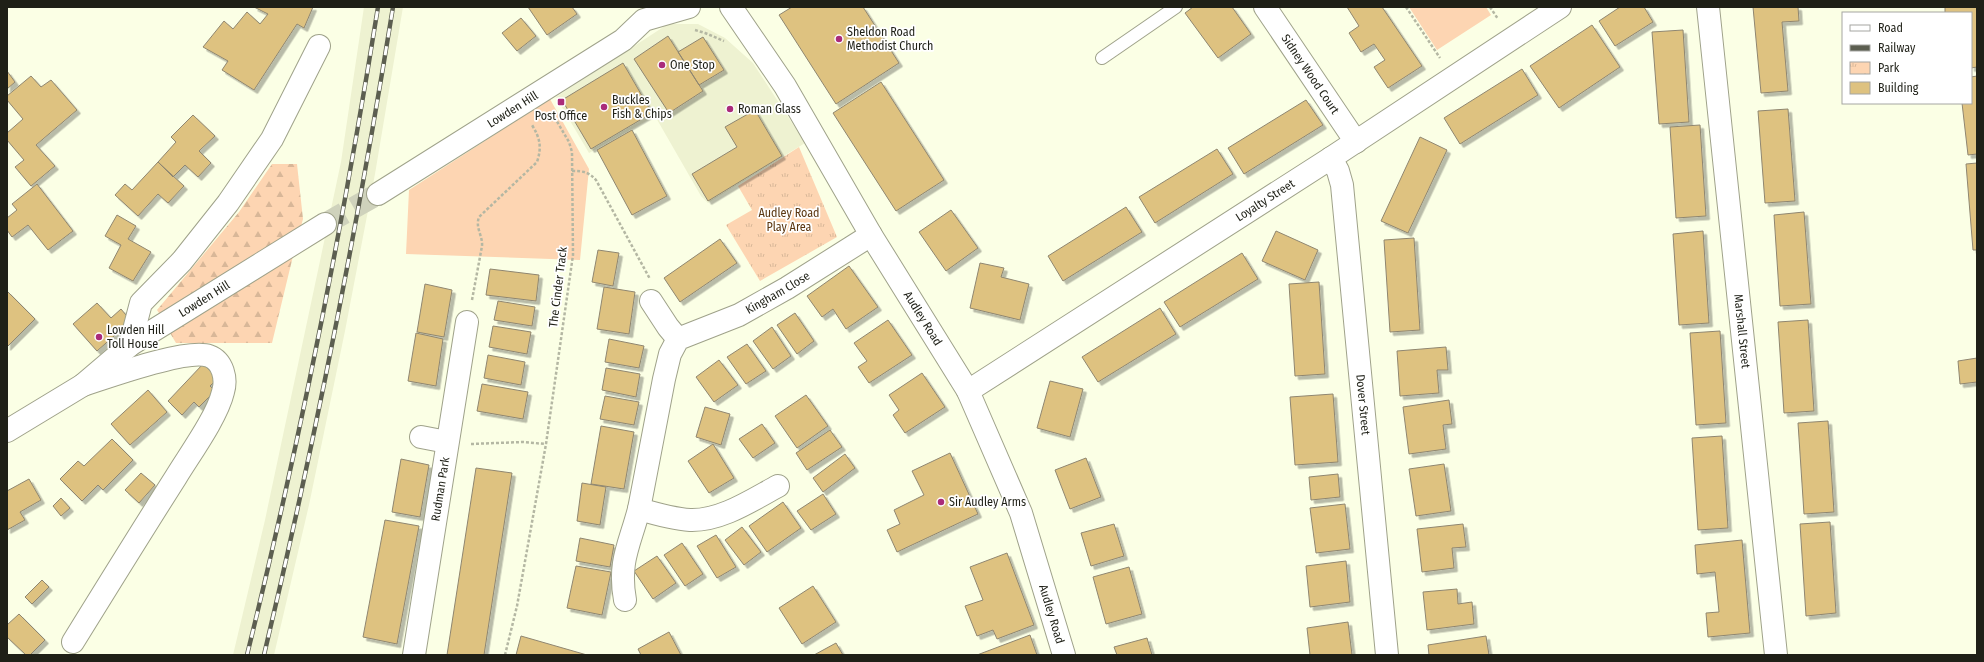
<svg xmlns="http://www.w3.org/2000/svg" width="1984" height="662" font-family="'Fira Sans Condensed',sans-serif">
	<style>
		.built { fill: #eef2d1 }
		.grass { fill: #fdd5b2 }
		.forest { fill: url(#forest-firs) }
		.park { fill: url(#park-tufts) }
		.building { fill: #dec280; stroke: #8f8670; filter: url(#shadow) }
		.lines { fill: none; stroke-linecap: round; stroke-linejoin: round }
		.minor-tunnel { stroke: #cfd2bc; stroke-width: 22; stroke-dasharray: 22 11; stroke-linecap: butt }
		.service-casing { stroke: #9fa28a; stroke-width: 14 }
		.minor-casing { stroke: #9fa28a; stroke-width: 24 }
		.path { stroke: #b4b7a3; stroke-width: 2.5; stroke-dasharray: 3 2; stroke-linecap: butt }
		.service { stroke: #fff; stroke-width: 12 }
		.minor { stroke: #fff; stroke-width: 22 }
		.rail-casing { stroke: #5c5e50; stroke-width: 4.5 }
		.rail { stroke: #fff; stroke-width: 3; stroke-dasharray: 9; stroke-linecap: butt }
		.poi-dot { fill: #aa2b7a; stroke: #fff; stroke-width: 1.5 }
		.labels { text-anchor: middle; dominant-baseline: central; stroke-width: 3.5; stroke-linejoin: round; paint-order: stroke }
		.poi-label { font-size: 12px; fill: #1f2017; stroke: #fff; text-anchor: start }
		.street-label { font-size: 12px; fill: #1f2017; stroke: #fff }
		.park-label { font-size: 12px; fill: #5b3711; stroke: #fff }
	</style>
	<defs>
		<pattern id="forest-firs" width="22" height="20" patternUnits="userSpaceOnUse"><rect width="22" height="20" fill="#fdd5b2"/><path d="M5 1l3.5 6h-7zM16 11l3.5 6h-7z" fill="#d8b798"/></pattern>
		<pattern id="park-tufts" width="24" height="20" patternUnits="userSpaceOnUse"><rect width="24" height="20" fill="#fdd5b2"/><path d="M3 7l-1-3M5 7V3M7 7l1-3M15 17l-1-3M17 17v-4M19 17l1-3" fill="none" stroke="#d8b798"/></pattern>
		<filter id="shadow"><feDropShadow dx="3.5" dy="3.5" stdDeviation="0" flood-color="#0004"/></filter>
	</defs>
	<rect width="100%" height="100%" fill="#fbffe5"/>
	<path class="built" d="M364 7H403L375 174 345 331 309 505 274 655H233L265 520 341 162Z
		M668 24H698L725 38 753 63 805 143 708 203 701 196 655 116 589 153 556 97Z"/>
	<path class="grass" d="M1409 7H1486L1491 15 1437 50Z
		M550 99 589 169 580 260 406 254 409 190Z"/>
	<path class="forest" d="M272 164H297L303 219 300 230 161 316 157 310 239 212Z
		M293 256 272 343H176L170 333Z"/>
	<path class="park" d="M799 147 837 237 760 281 726 225 752 210 738 186Z"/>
	<path class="building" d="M254 7H313L304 28 297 24 254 90 222 70 228 61 203 47 224 21 233 29 247 12 260 24 268 14Z
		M528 7H572L577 14 547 35Z
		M792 7H863L899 63 836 104 779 15Z
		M1193 7H1232L1251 34 1218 58 1185 13Z
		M1347 7H1382L1422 66 1388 88 1374 67 1385 60 1374 44 1361 52 1349 33 1359 26Z
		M1620 7H1644L1653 22 1615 46 1599 21Z
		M1753 7H1798L1799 21 1782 22 1788 91 1761 93Z
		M1945 7H1977V67L1971 68V13H1945Z
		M521 18 536 36 517 51 502 33Z
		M1592 25 1620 67 1559 108 1530 66Z
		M1683 30 1689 122 1659 124 1652 32Z
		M668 36 703 91 669 113 634 59Z
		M703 37 724 70 699 85 678 52Z
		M623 63 652 113 591 149 562 100Z
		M1522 69 1538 95 1460 144 1444 118Z
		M7 71 15 82 7 89Z
		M31 76 41 87 51 80 77 110 36 145 55 166 31 186 15 167 24 160 7 140V133L23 119 7 100V96Z
		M1977 76V154L1968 155 1962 103H1971V77Z
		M881 82 944 180 896 211 833 113Z
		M1306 100 1323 125 1244 174 1228 148Z
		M1788 109 1795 201 1765 203 1758 111Z
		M755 110 782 156 708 201 692 174 737 147 725 127Z
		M193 115 215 136 199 151 211 163 198 177 185 165 173 177 158 162 176 142 171 137Z
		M1700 125 1706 216 1676 218 1670 127Z
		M632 130 667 196 632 215 597 150Z
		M1420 137 1447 150 1408 233 1381 221Z
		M1217 149 1233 174 1155 223 1139 197Z
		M158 162 184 186 168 203 158 194 138 216 115 195 125 184 132 190Z
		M1977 163V250H1973L1966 164Z
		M37 184 73 231 48 250 28 225 12 237 7 230V218L17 210 12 204Z
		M1126 207 1142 232 1063 281 1048 256Z
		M951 210 978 248 946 271 919 232Z
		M1804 212 1811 304 1780 306 1774 215Z
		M117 215 136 226 128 239 151 252 133 281 109 268 121 245 105 236Z
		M1276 231 1318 250 1305 280 1262 261Z
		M1703 231 1709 323 1679 325 1673 234Z
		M1414 238 1420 330 1390 332 1384 240Z
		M720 239 737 263 680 302 664 278Z
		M598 250 619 253 613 286 592 282Z
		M1242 253 1258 279 1180 327 1164 302Z
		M980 263 1004 268 1001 277 1029 284 1020 320 970 308Z
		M849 266 878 307 846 329 833 309 822 317 807 296Z
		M490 269 539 275 536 301 486 295Z
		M1319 282 1325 374 1295 376 1289 284Z
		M425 284 452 290 444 337 417 332Z
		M604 287 635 292 629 334 597 329Z
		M7 291 35 319 7 347Z
		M498 301 535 307 532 326 494 320Z
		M97 303 111 318 121 309 131 321 97 351 73 324Z
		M1160 308 1176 334 1098 382 1082 357Z
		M795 313 814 341 797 354 777 325Z
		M888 320 912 355 869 383 858 367 867 361 854 343Z
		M1808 320 1814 411 1784 413 1778 322Z
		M493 326 531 332 527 354 489 347Z
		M772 327 791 356 773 369 753 341Z
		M1720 331 1726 423 1696 425 1690 333Z
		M416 333 443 339 436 386 408 381Z
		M609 339 644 346 639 368 605 362Z
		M747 344 766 371 746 384 727 357Z
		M1446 347 1448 370H1437L1439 393 1400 396 1397 351Z
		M488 355 525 362 521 385 484 378Z
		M1977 358V382L1960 384 1958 361Z
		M719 360 738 385 714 402 696 377Z
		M203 364 218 378 210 386 215 391 199 407 194 402 182 415 168 401Z
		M606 368 640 374 636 397 602 390Z
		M922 373 945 407 905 433 893 415 899 410 889 395Z
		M1050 381 1083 389 1070 437 1037 428Z
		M482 384 528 392 523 419 477 411Z
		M148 390 167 412 130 445 111 424Z
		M1333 394 1338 462 1295 465 1290 397Z
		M806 395 828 426 797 448 775 416Z
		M605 396 639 402 634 425 600 419Z
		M1449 400 1452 424 1443 425 1446 449 1409 454 1403 407Z
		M705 407 730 414 721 445 696 437Z
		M1828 421 1834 512 1804 514 1798 423Z
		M762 424 775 443 753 458 739 439Z
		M601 426 634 432 624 489 591 484Z
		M830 430 842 447 807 470 796 453Z
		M1722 436 1728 528 1698 530 1692 438Z
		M112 439 133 460 103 490 98 485 82 501 60 479 78 461 84 466Z
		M713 444 734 478 709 493 688 461Z
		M950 453 978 514 897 552 887 530 900 524 894 510 924 495 912 471Z
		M845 454 855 468 823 492 813 478Z
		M1086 458 1101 497 1070 509 1055 470Z
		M401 459 429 465 420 517 392 512Z
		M1444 464 1451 511 1416 516 1409 469Z
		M476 468 512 473 484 655H447Z
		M141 473 155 485 139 503 125 490Z
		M1338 474 1340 497 1311 500 1309 477Z
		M29 479 41 500 20 512 25 520 7 530V491Z
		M582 483 606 487 600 525 577 521Z
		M823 494 836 514 811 530 797 511Z
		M61 498 70 508 61 516 53 506Z
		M783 502 801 528 767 552 749 526Z
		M1345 504 1350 549 1316 553 1310 508Z
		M385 520 419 526 397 644 363 637Z
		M1830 522 1836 613 1806 616 1800 524Z
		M1114 524 1124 556 1091 566 1081 533Z
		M1463 524 1466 547 1452 548 1454 568 1422 572 1417 529Z
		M742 527 761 552 744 565 725 540Z
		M716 535 736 567 717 578 697 546Z
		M580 538 614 545 610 567 576 561Z
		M1742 540 1750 633 1708 637 1706 613 1719 612 1715 572 1697 574 1695 545Z
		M682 543 703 574 685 586 664 555Z
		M1007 553 1034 625 997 639 993 630 977 636 965 606 983 600 970 567Z
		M657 556 676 583 653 599 634 571Z
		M1346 561 1350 602 1310 607 1306 566Z
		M576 566 611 572 602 615 567 608Z
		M1129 567 1142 614 1106 624 1093 577Z
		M42 580 49 587 32 604 25 597Z
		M813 586 836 622 802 644 779 608Z
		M1457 589 1458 604 1472 602 1474 624 1427 630 1423 592Z
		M19 614 45 640 30 655H26L7 637V625Z
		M1348 622 1352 655H1310L1307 628Z
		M669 632 681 655H641L638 649Z
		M1030 635 1037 655H977Z
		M521 636 587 655H516Z
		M1486 636 1489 655H1429L1428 645Z
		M1147 638 1152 655H1117L1114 647Z
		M836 643 843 655H814Z"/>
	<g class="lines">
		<path class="minor-tunnel" d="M325 224 378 194"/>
		<defs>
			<path id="service" d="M1102 58 1176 7"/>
			<g id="minor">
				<path id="s1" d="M731 7 785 86 871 235 968 391 1021 513 1064 655"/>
				<path id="s2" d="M1265 7 1356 142"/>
				<path id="s3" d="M1708 7 1776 655"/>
				<path id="s4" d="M1331 158 1338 171 1342 185 1387 655"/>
				<path id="s5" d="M378 194 623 40 644 20 689 7"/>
				<path d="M651 301 668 327 678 339"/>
				<path d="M130 345 141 303 182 261 228 203 272 139 319 46"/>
				<path id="s6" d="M968 391 1331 158 1560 7"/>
				<path id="s7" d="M7 431 83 385 130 345 325 224"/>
				<path d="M421 437 447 442"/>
				<path id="s8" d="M778 486C752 500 721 521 690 520 673 519 656 514 639 509L664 379 670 354 678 339 739 315 787 288 871 235"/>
				<path d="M625 600C618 561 630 544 639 509"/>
				<path d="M73 642C107 587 141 532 176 477 190 454 217 417 223 392 227 379 223 361 209 356 187 348 108 377 83 385"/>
				<path id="s9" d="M414 655 467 322"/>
			</g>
		</defs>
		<use href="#service" class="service-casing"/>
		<use href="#minor" class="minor-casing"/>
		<path class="path" d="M1406 7 1440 58
			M1490 7 1498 19
			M695 30 705 33 724 41
			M572 171C583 171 589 172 596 180L650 279
			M472 300 482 246C483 236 475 228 479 217L537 162C542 147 540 138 532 125
			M471 444 523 442 546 444
			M505 655 517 606 546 444 573 255 572 152 569 142 552 113"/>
		<use href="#service" class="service"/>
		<use href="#minor" class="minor"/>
		<defs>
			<path id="rail" d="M247 655C300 441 343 225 378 7
				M264 655C315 441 358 224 393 7"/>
		</defs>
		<use href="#rail" class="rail-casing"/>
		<use href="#rail" class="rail"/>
	</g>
	<g class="poi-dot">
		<circle cx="839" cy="39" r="4"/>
		<circle cx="662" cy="65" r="4"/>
		<rect x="557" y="98" width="8" height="8" rx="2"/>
		<circle cx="604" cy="107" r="4"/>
		<circle cx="730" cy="109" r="4"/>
		<circle cx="99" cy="337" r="4"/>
		<circle cx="941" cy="502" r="4"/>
	</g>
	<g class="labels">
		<g class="poi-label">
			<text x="847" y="32">Sheldon Road<tspan x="847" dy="14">Methodist Church</tspan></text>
			<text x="670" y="65">One Stop</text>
			<text x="612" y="100">Buckles<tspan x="612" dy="14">Fish &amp; Chips</tspan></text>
			<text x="738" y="109">Roman Glass</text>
			<text x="561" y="116" text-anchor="middle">Post Office</text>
			<text x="107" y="330">Lowden Hill<tspan x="107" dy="14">Toll House</tspan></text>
			<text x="949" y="502">Sir Audley Arms</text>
		</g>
		<g class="street-label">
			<text stroke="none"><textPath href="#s2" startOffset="81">Sidney Wood Court</textPath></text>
			<text stroke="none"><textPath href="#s5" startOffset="159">Lowden Hill</textPath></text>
			<text stroke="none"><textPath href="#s6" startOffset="353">Loyalty Street</textPath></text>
			<text transform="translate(558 287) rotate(-83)">The Cinder Track</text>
			<text stroke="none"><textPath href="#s8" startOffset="433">Kingham Close</textPath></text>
			<text stroke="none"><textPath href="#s7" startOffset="238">Lowden Hill</textPath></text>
			<text stroke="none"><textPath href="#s1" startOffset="366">Audley Road</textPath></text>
			<text stroke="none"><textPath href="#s3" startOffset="326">Marshall Street</textPath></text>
			<text stroke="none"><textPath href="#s4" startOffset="250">Dover Street</textPath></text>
			<text stroke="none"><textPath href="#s9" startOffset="168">Rudman Park</textPath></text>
			<text stroke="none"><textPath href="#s1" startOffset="690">Audley Road</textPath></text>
		</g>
		<g class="park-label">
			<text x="789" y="213">Audley Road<tspan x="789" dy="14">Play Area</tspan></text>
		</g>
	</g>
	<rect width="1984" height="662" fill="none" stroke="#1f2017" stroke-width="16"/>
	<rect x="1842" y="12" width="130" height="92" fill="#ffffff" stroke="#a5a6a2"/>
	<rect x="1850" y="25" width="20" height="6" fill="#ffffff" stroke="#a5a6a2"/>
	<text x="1878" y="32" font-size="12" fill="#1f2017">Road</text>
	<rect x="1850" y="45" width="20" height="6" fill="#5c5e50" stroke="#a5a6a2"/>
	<text x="1878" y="52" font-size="12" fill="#1f2017">Railway</text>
	<rect x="1850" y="62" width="20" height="12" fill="url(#park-tufts)" stroke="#a5a6a2"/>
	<text x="1878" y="72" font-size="12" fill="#1f2017">Park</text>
	<rect x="1850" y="82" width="20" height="12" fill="#dec280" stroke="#a5a6a2"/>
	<text x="1878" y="92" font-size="12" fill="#1f2017">Building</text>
</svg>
